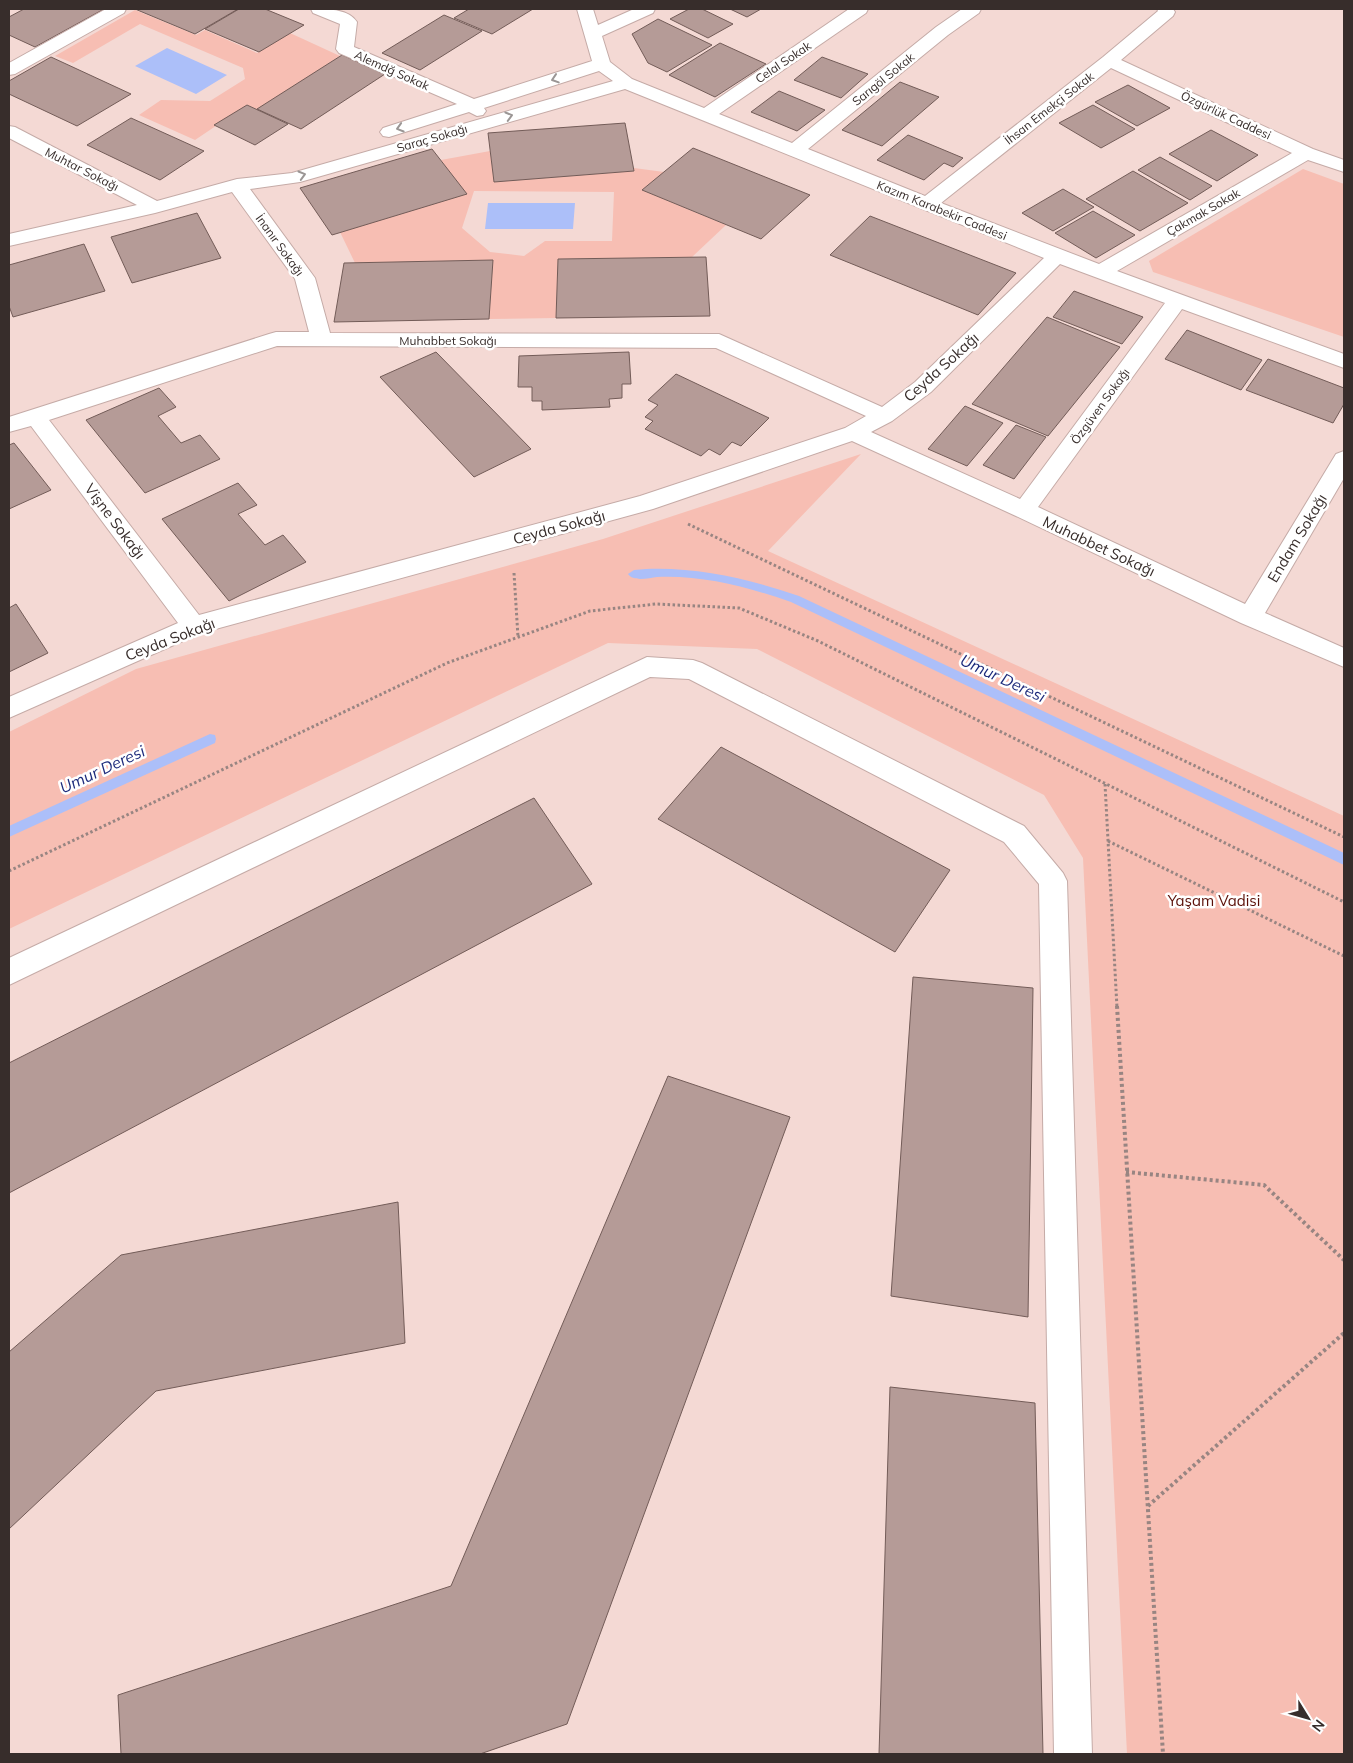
<svg xmlns="http://www.w3.org/2000/svg" width="1353" height="1763" font-family="Mulish,sans-serif">
	<style>
		.green { fill: #f7beb3; fill-rule: evenodd }
		.water { fill: #acbff9 }
		.lines { fill: none; stroke-linecap: round; stroke-linejoin: round }
		.stream { fill: #acbff9; fill-rule: evenodd }
		.building { fill: #b59b97; stroke: #735c58 }
		.minor-casing { stroke: #c5aba7; stroke-width: 2 }
		.path-far1 { stroke: #988582; stroke-width: 3; stroke-dasharray: 2.5 2.5; stroke-linecap: butt }
		.path { stroke: #988582; stroke-width: 4; stroke-dasharray: 3 3; stroke-linecap: butt }
		.minor { fill: #fff; fill-rule: evenodd }
		.oneway { stroke: #9b9695 }
		.labels { text-anchor: middle; dominant-baseline: central; stroke-width: 5; stroke-linejoin: round; paint-order: stroke }
		.far-street-label { font-size: 12px; fill: #372d2b; stroke: #fff }
		.street-label { font-size: 15px; fill: #372d2b; stroke: #fff }
		.park-label { font-size: 15px; fill: #5b1008; stroke: #fff }
		.water-label { font-size: 16px; font-style: italic; fill: #1e2c7c; stroke: #fff }
	</style>
	<rect width="100%" height="100%" fill="#f4d9d4"/>
	<path class="green" d="M135 10 196 35 205 30 257 53 290 33 340 56 257 110 247 105 195 140 139 115 161 100 210 101 245 79 243 68 140 24 73 63 55 56Z
		M490 151 494 182 634 171V168L664 172 642 190 726 225 692 257 558 259 556 318 489 319 493 260 355 263 340 232 466 194 441 160ZM474 191 614 192 612 241H545L524 256 490 252 462 228Z
		M1303 169 1344 184V337L1153 272 1149 261Z
		M861 454 768 551 1344 816V1754H1127L1083 858 1044 795 757 649 608 643 9 929V732L136 669 603 539Z"/>
	<path class="water" d="M167 48 227 75 196 94 135 66Z
		M488 203H575L573 229H485Z"/>
	<g class="lines">
		<path class="stream" d="M646 569C699 567 749 579 799 596L1344 853V865L791 602C748 587 703 575 657 577 649 578 633 582 628 574L634 570Z
			M210 734 215 735 216 739 215 743 9 837V826Z"/>
	</g>
	<path class="building" d="M24 9H104L35 47 9 35V17Z
		M135 9H238L195 34Z
		M239 9H265L304 25 259 52 205 29Z
		M469 9H533L492 34 454 18Z
		M689 9H702L733 24 708 38 670 19Z
		M730 9H761L747 17Z
		M444 15 482 31 420 70 382 53Z
		M658 19 712 45 667 72 648 63 632 34Z
		M720 43 766 64 715 97 669 75Z
		M342 55 385 74 301 129 257 109Z
		M51 57 131 94 77 126 9 94V81Z
		M822 57 868 74 841 98 794 80Z
		M900 82 939 97 882 146 842 130Z
		M1128 85 1170 108 1137 126 1095 102Z
		M779 91 825 110 797 131 751 112Z
		M247 105 288 124 255 145 214 125Z
		M1093 105 1135 129 1101 148 1059 123Z
		M131 118 204 151 160 180 87 145Z
		M625 123 634 171 494 182 488 133Z
		M1211 130 1258 155 1217 181 1169 154Z
		M908 135 963 158 953 167 944 163 924 180 877 160Z
		M693 148 810 195 761 239 642 190Z
		M432 149 467 194 332 235 300 188Z
		M1160 157 1212 186 1190 200 1138 170Z
		M1133 171 1188 203 1140 231 1086 199Z
		M1063 189 1094 207 1053 231 1022 213Z
		M1093 211 1135 235 1096 258 1055 233Z
		M197 213 221 258 132 283 111 237Z
		M870 216 1016 273 978 315 830 255Z
		M84 244 105 291 13 317 9 306V265Z
		M706 257 710 316 556 318 558 259Z
		M493 260 489 319 334 322 344 263Z
		M1074 291 1143 317 1122 344 1053 317Z
		M1047 317 1120 347 1048 436 972 404Z
		M1187 330 1262 360 1241 390 1165 359Z
		M436 352 531 449 474 477 380 377Z
		M629 352 631 384H622V398L609 399 610 407 542 410V401H532V387H518L519 356Z
		M1268 359 1344 388V404L1333 423 1246 390Z
		M676 374 769 418 741 446 732 442 720 455 709 449 701 456 645 429 653 421 645 417 658 405 648 400Z
		M159 388 176 407 158 416 181 443 200 435 220 459 145 493 86 420Z
		M965 406 1003 423 967 466 928 449Z
		M1016 425 1046 437 1014 479 983 465Z
		M14 443 51 490 9 509V445Z
		M238 483 257 505 238 514 265 545 283 535 306 562 229 601 162 519Z
		M16 604 48 653 9 672V608Z
		M721 747 950 870 895 952 658 819Z
		M534 798 592 884 9 1193V1063Z
		M913 977 1033 988 1028 1317 891 1296Z
		M668 1076 790 1117 567 1724 480 1754H121L118 1695 451 1586Z
		M398 1202 405 1343 156 1391 9 1529V1352L121 1255Z
		M890 1387 1035 1403 1043 1754H879Z"/>
	<g class="lines">
		<defs>
			<path id="minor" d="M106 9H126L124 13 15 74 9 75V63Z
				M311 9C325 9 348 8 357 22L354 47 474 99 592 61 577 9H593L598 25 634 9H655L653 13 602 36 610 62 632 79 704 108 849 9H868L866 13 719 114 792 143 936 27 962 9H981L979 13 948 35 808 149 925 196 1103 57 1158 11 1157 9H1173L1175 12 1173 16 1121 60 1313 149 1344 160V172L1308 160 1117 271 1344 354V368L1182 309 1038 507 1245 604 1336 454 1344 451V478L1265 613 1344 648V667L1241 623 1016 516 852 441 653 509 201 633 9 718V697L178 623 31 426 9 432V417L269 334 276 332H309L295 279 232 192 155 213 9 246V234L137 205 9 138V126L15 127 157 201 237 179 292 173 613 81 599 71 484 108 486 111 483 115 477 116 469 112 389 137 383 136 380 132 383 128 457 104 339 53 336 49 340 24 313 13ZM1111 68 1292 153 1099 264 941 203ZM625 89 1044 258 915 382 882 407 719 334 330 333 315 278 250 189 300 182ZM1060 264 1165 303 1020 499 871 432 892 421 931 392ZM277 346 716 348 866 416 845 428 640 496 199 615 49 420Z
				M647 657 693 660 702 663 1024 826 1063 873 1067 881 1092 1754H1054L1039 884 1004 842 689 679 650 677 9 985V958Z"/>
		</defs>
		<use href="#minor" class="minor-casing"/>
		<path class="path-far1" d="M688 524 1344 837
			M514 573 518 637
			M1105 784 1117 1008
			M1108 841 1344 956
			M9 871 447 663 590 611 656 604 739 608 818 641 1344 902"/>
		<path class="path" d="M1117 1006 1163 1754
			M1126 1172 1264 1185 1344 1260
			M1148 1506 1344 1333"/>
		<use href="#minor" class="minor"/>
	</g>
	<defs><path id="oneway-chevron" d="M-2-3.5L2.5 0L-2 3.5" fill="none" stroke-width="1.6" stroke-linecap="round" stroke-linejoin="round" transform="scale(1.25)"/></defs>
	<g class="oneway">
		<use href="#oneway-chevron" transform="translate(555 79) rotate(162)"/>
		<use href="#oneway-chevron" transform="translate(509 116) rotate(-16)"/>
		<use href="#oneway-chevron" transform="translate(400 128) rotate(163)"/>
		<use href="#oneway-chevron" transform="translate(302 175) rotate(-16)"/>
	</g>
	<g class="labels">
		<g class="far-street-label">
			<text transform="translate(783 62) rotate(-34)">Celal Sokak</text>
			<text transform="translate(392 70) rotate(24)">Alemdğ Sokak</text>
			<text transform="translate(883 79) rotate(-39)">Sarıgöl Sokak</text>
			<text transform="translate(1049 108) rotate(-38)">İhsan Emekçi Sokak</text>
			<text transform="translate(1226 115) rotate(25)">Özgürlük Caddesi</text>
			<text transform="translate(432 138) rotate(-16)">Saraç Sokağı</text>
			<text transform="translate(82 169) rotate(27)">Muhtar Sokağı</text>
			<text transform="translate(942 210) rotate(22)">Kazım Karabekir Caddesi</text>
			<text transform="translate(1203 212) rotate(-30)">Çakmak Sokak</text>
			<text transform="translate(280 245) rotate(54)">İnanır Sokağı</text>
			<text x="448" y="340">Muhabbet Sokağı</text>
			<text transform="translate(1100 406) rotate(-54)">Özgüven Sokağı</text>
		</g>
		<g class="street-label">
			<text transform="translate(941 367) rotate(-42)">Ceyda Sokağı</text>
			<text transform="translate(115 521) rotate(53)">Vişne Sokağı</text>
			<text transform="translate(559 527) rotate(-15)">Ceyda Sokağı</text>
			<text transform="translate(1297 538) rotate(-59)">Endam Sokağı</text>
			<text transform="translate(1099 546) rotate(25)">Muhabbet Sokağı</text>
			<text transform="translate(170 639) rotate(-21)">Ceyda Sokağı</text>
		</g>
		<g class="park-label">
			<text x="1214" y="900">Yaşam Vadisi</text>
		</g>
		<g class="water-label">
			<text transform="translate(1003 678) rotate(25)">Umur Deresi</text>
			<text transform="translate(102 769) rotate(-25)">Umur Deresi</text>
		</g>
	</g>
	<rect width="1353" height="1763" fill="none" stroke="#372d2b" stroke-width="20"/>
	<g transform="translate(1308 1718) rotate(127)" stroke="#ffffff" stroke-width="4" paint-order="stroke">
	<path d="M0-4L9 19L0 12L-9 19Z" fill="#372d2b"/>
	<text y="-8" font-size="14" font-weight="bold" text-anchor="middle" fill="#372d2b">N</text>
	</g>
</svg>
